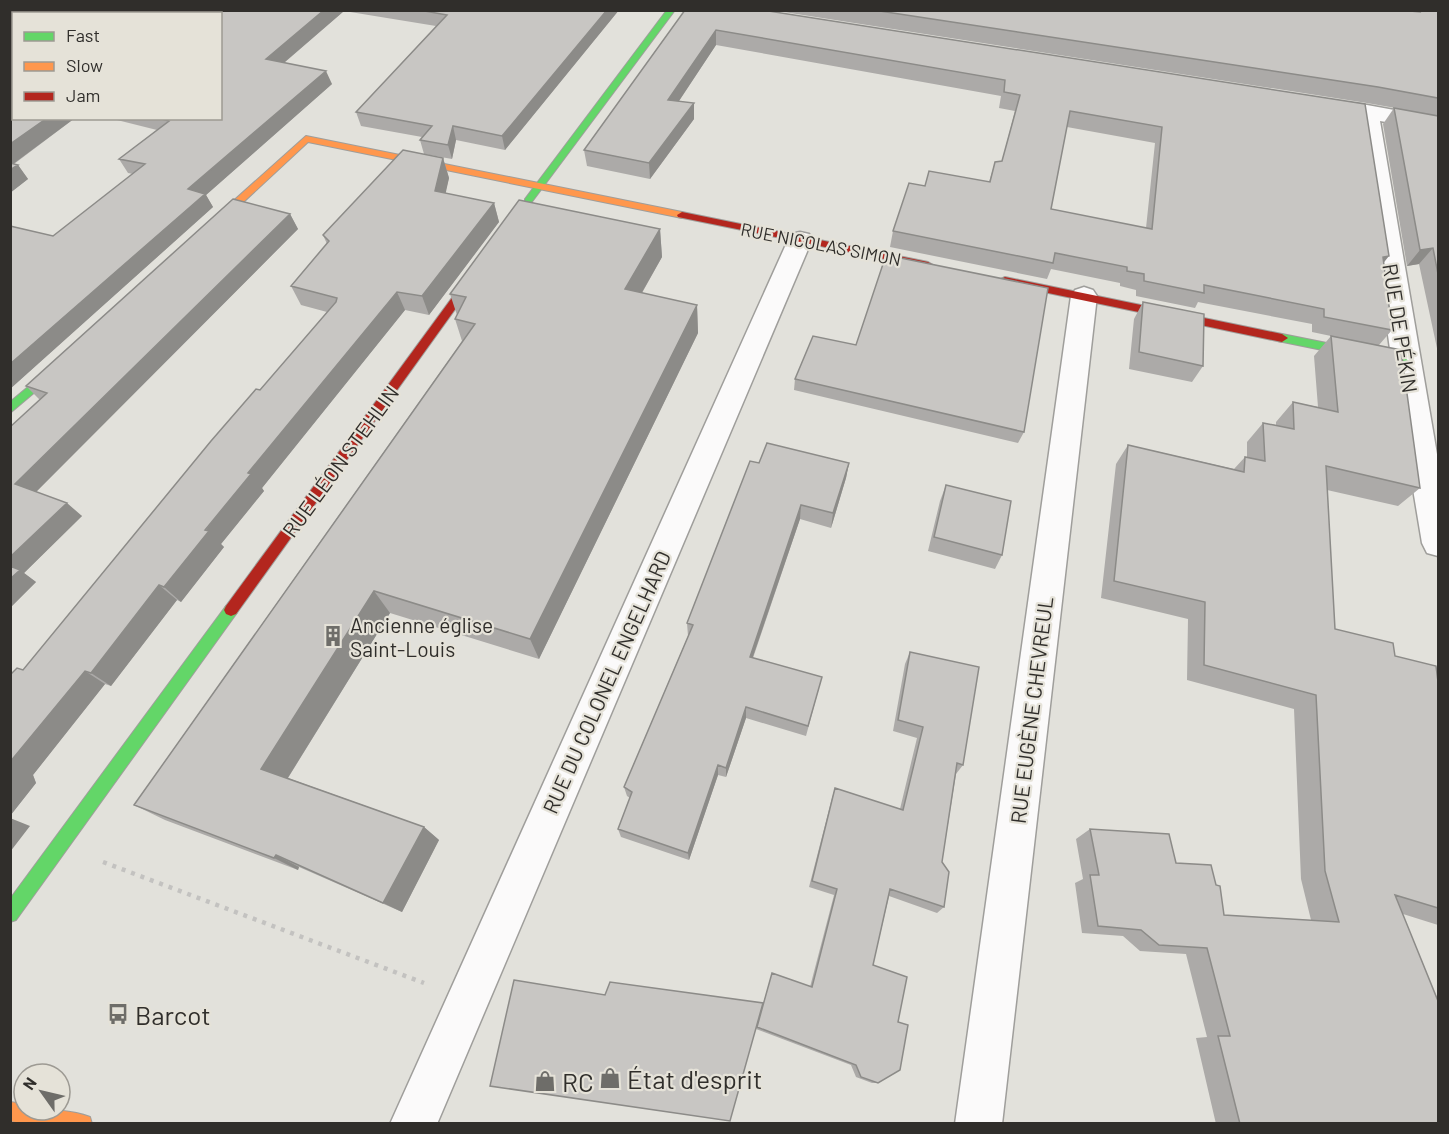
<svg xmlns="http://www.w3.org/2000/svg" width="1449" height="1134" font-family="Barlow,sans-serif">
	<style>
		.lines { fill: none; stroke-linecap: round; stroke-linejoin: round }
		.street-casing { stroke: #9f9e9b; stroke-width: 3 }
		.fast-casing { stroke: #9f9e9b; stroke-width: 2 }
		.slow-casing { stroke: #9f9e9b; stroke-width: 2 }
		.jam-casing { stroke: #9f9e9b; stroke-width: 2 }
		.path { stroke: #c3c2c0; stroke-width: 4.5; stroke-dasharray: 4 6; stroke-linecap: butt }
		.street { fill: #fbfafa; fill-rule: evenodd }
		.fast { fill: #63d668; fill-rule: evenodd }
		.slow { fill: #ff974d; fill-rule: evenodd }
		.jam { fill: #b3261e; fill-rule: evenodd }
		.wall { fill: #acaaa8; fill-rule: evenodd }
		.shaded-wall { fill: #8c8b88 }
		.building { fill: #c8c6c3; stroke: #8c8b88; stroke-width: 1.5; fill-rule: evenodd }
		.labels { text-anchor: middle; dominant-baseline: central; stroke-width: 4.5; stroke-linejoin: round; paint-order: stroke }
		.far-street-label { font-size: 18px; fill: #302e2b; stroke: #e5e2d8 }
		.street-label { font-size: 21px; fill: #302e2b; stroke: #e5e2d8 }
		.poi-label { font-size: 21px; fill: #302e2b; stroke: #e5e2d8; text-anchor: start }
		.near-poi-label { font-size: 26px; fill: #302e2b; stroke: #e5e2d8; text-anchor: start }
	</style>
	<rect width="100%" height="100%" fill="#e2e1db"/>
	<g class="lines">
		<defs>
			<path id="street" d="M1322 100 1367 105 1438 118V131L1380 121 1438 460V556L1427 553 1422 543 1392 363 1357 118 1314 111 1311 106 1314 101Z
				M800 232 809 234 812 240 437 1124H390L788 240 791 234Z
				M1084 287 1093 290 1097 296 1002 1124H955L1071 296 1075 290Z"/>
			<path id="fast" d="M667 10H675L531 203H525V199Z
				M1282 334 1406 359 1412 363 1406 367 1278 341V335Z
				M64 357 68 358V364L10 413V402Z
				M231 604 236 606 238 610 236 614 16 920 10 922V899L226 606Z"/>
			<path id="slow" d="M306 136 682 212 687 215 682 218 308 142 210 233H202V229Z
				M10 1102 24 1104V1110C46 1110 69 1109 90 1117L92 1124H27L10 1121Z"/>
			<path id="jam" d="M682 212 928 262 933 265 928 268 678 217 677 215Z
				M480 264 485 267 484 269 236 614 231 616 226 614 224 610 226 606 476 265Z
				M1005 277 1282 334 1288 338 1282 342 1001 283V279Z"/>
		</defs>
		<use href="#street" class="street-casing"/>
		<use href="#fast" class="fast-casing"/>
		<use href="#slow" class="slow-casing"/>
		<use href="#jam" class="jam-casing"/>
		<path class="path" d="M103 862 424 983"/>
		<use href="#street" class="street"/>
		<use href="#fast" class="fast"/>
		<use href="#slow" class="slow"/>
		<use href="#jam" class="jam"/>
	</g>
	<path class="wall" d="M10 10H619L505 150 456 140 452 159 424 154 420 140 422 137 361 126 356 112 436 26 344 11 284 63 332 84 206 195 213 207 10 389V226L53 236 133 174 128 173 119 159 157 130 109 118H220V14L14 118H75L14 164 18 165 28 179 10 193Z
		M685 10 1365 104 1383 263 1392 330 1379 345 1420 488 1398 506 1327 490 1335 629 1395 656 1438 682V925L1403 914 1438 1124H1216L1196 1038 1207 1037 1186 954 1140 951 1123 936 1082 933 1075 883 1083 879 1076 839 1090 829 1176 863 1224 915 1311 920 1301 879 1294 709 1187 680 1188 619 1101 598 1116 464 1128 445 1234 469 1245 457H1247V442L1263 423 1276 425V422L1293 402 1318 407 1314 356 1331 336 1312 332V324L1198 302 1195 308 1136 296V290L1120 286V283L1051 269 1047 279 890 247 893 231 925 186 989 182 995 162 1002 161 1015 111 999 108 1001 96 716 45 679 101 694 119 650 179 587 166 584 150ZM1067 127 1155 143 1146 228 1051 209Z
		M771 10H1438V353L1419 264 1407 266 1383 124 1394 108 1401 109 1367 103Z
		M443 158 449 178 445 193 494 203 499 222 429 315 405 310 262 488 264 491 221 544 224 547 181 602 177 600 111 686 105 684 33 775 36 783 10 816V675L23 670 327 312 301 305 291 286 327 244 323 235Z
		M290 214 298 229 36 492 82 516 24 573 36 582 10 608V427L40 400 26 386Z
		M660 229 662 257 642 293 697 305 698 333 539 659 390 613 288 778 424 827 439 840 402 912 299 867 298 870 165 820 134 805 462 341 455 319 457 315 450 294Z
		M1143 302 1203 366 1192 382 1129 369 1134 319Z
		M856 345 1024 432 1018 443 794 390 795 379Z
		M759 463H849L846 478 831 528 800 519 753 658 819 688 806 736 746 718 726 777 718 775 689 860 621 837 618 829 630 798 627 796 624 787 688 636 687 623Z
		M946 485 1002 555 995 569 928 551 940 501Z
		M910 652 963 765 956 774 942 862 944 907 937 913 889 896 873 965 878 1083H872L856 1077 851 1065 756 1029 772 973 810 987 834 895 809 887 832 798 835 788 900 809 917 738 893 731 905 664Z"/>
	<path class="shaded-wall" d="M324 10H344V11L272 73 266 59Z
		M607 10H619L505 150 502 136Z
		M716 30V45L669 116 668 100Z
		M326 71 332 84 206 195 213 207 10 389V364L188 189Z
		M694 103V119L650 179 649 163Z
		M47 118H75L13 164 10 161V144Z
		M453 126 456 140 452 159 448 145Z
		M443 158 449 178 442 210 435 191Z
		M18 165 28 179 10 193V170Z
		M494 203 499 222 429 315 422 296Z
		M290 214 298 229 31 497 15 484Z
		M660 229 662 257 628 317 625 289Z
		M1433 248 1419 264 1407 266 1420 250Z
		M1389 256 1377 271 1383 257Z
		M397 292 405 310 262 488 264 491 221 544 224 547 181 602 164 587 248 473Z
		M697 305 698 333 539 659 530 639Z
		M849 463 846 478 831 528 833 513Z
		M67 503 82 516 24 573 36 582 10 608V557Z
		M801 505 800 519 749 668 750 657Z
		M159 585 177 600 111 686 91 673Z
		M374 591 390 613 284 784 261 769Z
		M85 671 105 684 33 775 36 783 10 816V762Z
		M746 707V718L726 777V768Z
		M718 765V775L689 860 688 853Z
		M10 818 30 826 10 852Z
		M424 827 439 840 402 912 383 903Z
		M276 855 299 867 298 870 274 858Z"/>
	<path class="building" d="M10 10H324L266 59 326 71 188 189 205 194 10 364V226L53 236 145 164 119 159 169 121 158 118H220V14H14V118H47L10 144Z
		M419 10H607L502 136 453 126 448 145 420 140 432 126 356 112 447 15Z
		M685 10H762L1365 104 1389 256 1383 257 1392 330 1324 317V309L1204 285V293L1144 281V274L1127 271V267L1055 253 1053 263 893 231 909 183 925 186 929 171 990 182 995 162 1002 161 1020 95 1004 92 1005 80 716 30 668 100 694 103 649 163 584 150ZM1070 111 1162 127 1152 229 1051 209Z
		M873 10H1398L1420 12 1419 10H1438V98L1378 87Z
		M1394 108 1438 116V274L1433 248 1420 250Z
		M403 150 443 158 435 191 494 203 422 296 397 292 248 473 251 474 205 530 209 531 164 587 159 585 91 673 85 671 10 762V675L17 668 23 670 211 441 256 389 260 390 336 302 337 298 291 286 329 241 323 235Z
		M10 163 18 165 10 170Z
		M233 199 290 214 15 484 67 503 10 557V427L47 393 26 386Z
		M519 200 660 229 625 289 697 305 530 639 374 591 261 769 424 827 383 903 276 855 274 858 134 805 475 324 455 319 466 297 450 294Z
		M886 255 1048 288 1024 432 795 379 813 336 856 345Z
		M1143 302 1204 314 1203 366 1139 352Z
		M1331 336 1401 350 1420 488 1326 466 1335 629 1393 643 1395 656 1436 666 1438 682V908L1395 895 1438 1001V1124H1240L1218 1036H1230L1207 948 1159 945 1141 930 1098 926 1090 875H1099L1090 829 1169 834 1176 863 1211 865 1216 885 1220 886 1224 915 1339 922 1325 871 1316 695 1204 665 1205 602 1114 581 1128 445 1244 472 1245 457 1265 461 1263 423 1294 429 1293 402 1338 412Z
		M767 443 849 463 833 513 801 505 750 657 822 677 808 726 746 707 726 768 718 765 688 853 618 829 632 792 624 787 693 625 687 623 750 461 759 463Z
		M946 485 1011 501 1002 555 934 537Z
		M10 566 20 570 10 579Z
		M910 652 979 667 963 765 957 763 942 862 949 872 944 907 890 889 873 965 907 977 898 1022 908 1025 900 1070 878 1083 861 1077 856 1065 757 1027 772 973 812 987 837 889 812 881 835 788 903 810 923 727 898 720Z
		M514 980 605 995 610 982 763 1003 730 1121 490 1086Z"/>
	<defs>
		<symbol id="building-bare" viewBox="-9 -9 18 18"><path d="M-4-6H4V6H1V3H-1V6H-4ZM-2.5-4.3h1.7v1.8h-1.7ZM.8-4.3h1.7v1.8H.8ZM-2.5-1h1.7V.8h-1.7ZM.8-1h1.7V.8H.8Z" fill="#6e6d69" stroke="#e5e2d8" stroke-width="2.5" paint-order="stroke"/></symbol>
		<symbol id="bus-bare" viewBox="-9 -9 18 18"><path d="M-5-6H5V4H4V6H2V4H-2V6H-4V4H-5ZM-3.5-4V0h7V-4ZM-3.5 1.2v1.5H-2V1.2ZM2 1.2v1.5H3.5V1.2Z" fill="#6e6d69" stroke="#e5e2d8" stroke-width="2.5" paint-order="stroke"/></symbol>
		<symbol id="shop-bare" viewBox="-9 -9 18 18"><path d="M-5-2.5h2.3a2.7 3.5 0 0 1 5.4 0H5L5.5 6h-11ZM-1.5-2.5h3a1.5 2.3 0 0 0-3 0Z" fill="#6e6d69" stroke="#e5e2d8" stroke-width="2.5" paint-order="stroke"/></symbol>
	</defs>
	<g fill-rule="evenodd">
		<use href="#building-bare" x="318" y="621" width="30" height="30"/>
		<use href="#bus-bare" x="103" y="999" width="30" height="30"/>
		<use href="#shop-bare" x="595" y="1063" width="30" height="30"/>
		<use href="#shop-bare" x="530" y="1066" width="30" height="30"/>
	</g>
	<g class="labels">
		<g class="far-street-label">
			<text transform="translate(821 244) rotate(11)">RUE NICOLAS SIMON</text>
		</g>
		<g class="street-label">
			<text transform="translate(1401 328) rotate(81)">RUE DE PÉKIN</text>
			<text transform="translate(340 461) rotate(-54)">RUE LÉON STEHLIN</text>
			<text transform="translate(606 682) rotate(-66)">RUE DU COLONEL ENGELHARD</text>
			<text transform="translate(1031 710) rotate(-83)">RUE EUGÈNE CHEVREUL</text>
		</g>
		<g class="poi-label">
			<text x="350" y="624">Ancienne église<tspan x="350" dy="24">Saint-Louis</tspan></text>
		</g>
		<g class="near-poi-label">
			<text x="135" y="1014">Barcot</text>
			<text x="627" y="1078">État d'esprit</text>
			<text x="562" y="1081">RC</text>
		</g>
	</g>
	<rect width="1449" height="1134" fill="none" stroke="#302e2b" stroke-width="24"/>
	<rect x="12" y="12" width="210" height="108" fill="#e5e2d8" stroke="#9d9a93" stroke-width="1.5"/>
	<rect x="24" y="32" width="30" height="9" fill="#63d668" stroke="#9d9a93" stroke-width="1.5"/>
	<text x="66" y="42" font-size="18" fill="#302e2b">Fast</text>
	<rect x="24" y="62" width="30" height="9" fill="#ff974d" stroke="#9d9a93" stroke-width="1.5"/>
	<text x="66" y="72" font-size="18" fill="#302e2b">Slow</text>
	<rect x="24" y="92" width="30" height="9" fill="#b3261e" stroke="#9d9a93" stroke-width="1.5"/>
	<text x="66" y="102" font-size="18" fill="#302e2b">Jam</text>
	<g transform="translate(42 1092) rotate(304)"><circle r="28" fill="#e5e2d8" stroke="#9d9a93" stroke-width="1.5"/>
	<path d="M0-4.5L10 22L0 15L-10 22Z" fill="#6e6d69"/>
	<text y="-9" font-size="16" font-weight="bold" text-anchor="middle" fill="#302e2b">N</text>
	</g>
</svg>
